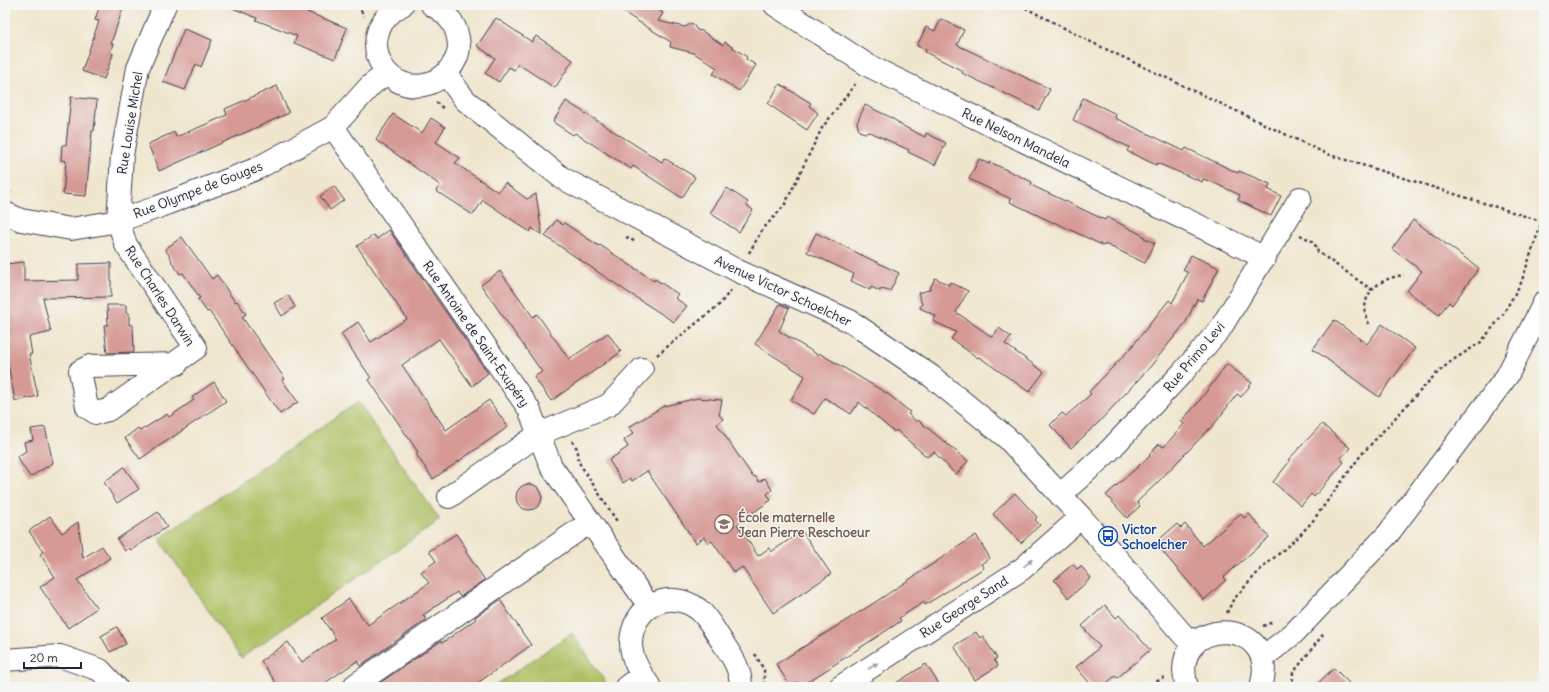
<svg xmlns="http://www.w3.org/2000/svg" width="1549" height="692" font-family="Delius,sans-serif">
	<style>
		.green { fill: #aec063; stroke: #68714f }
		.building { fill: #d69994 }
		.lines { fill: none; stroke-linecap: round; stroke-linejoin: round }
		.minor-casing { stroke: #413f51; stroke-width: 24 }
		.path { stroke: #413f51; stroke-width: 2.5; stroke-dasharray: 3 3; stroke-linecap: butt }
		.minor { stroke: #fff; stroke-width: 22 }
		.oneway { fill: #9c9ca7 }
		.labels { text-anchor: middle; dominant-baseline: central; stroke-width: 3; stroke-linejoin: round; paint-order: stroke }
		.street-label { font-size: 13px; fill: #22223b; stroke: #f6f6f2 }
		.education-label { font-size: 13px; font-weight: bold; fill: #785e54; stroke: #f6f6f2; text-anchor: start }
		.transit-label { font-size: 13px; font-weight: bold; fill: #164399; stroke: #f6f6f2; text-anchor: start }
	</style>
	<rect width="100%" height="100%" fill="#f6f6f2"/>
	<filter id="ink" filterUnits="userSpaceOnUse"><feTurbulence type="fractalNoise" baseFrequency=".025" numOctaves="2"/><feDisplacementMap in="SourceGraphic" scale="8" xChannelSelector="R" yChannelSelector="G"/><feConvolveMatrix kernelMatrix="1 2 1 2 8 2 1 2 1" color-interpolation-filters="sRGB"/></filter>
	<filter id="wash" filterUnits="userSpaceOnUse"><feTurbulence type="fractalNoise" baseFrequency=".012" numOctaves="4" result="noise"/><feDisplacementMap in="SourceGraphic" scale="16" xChannelSelector="R" yChannelSelector="G"/><feGaussianBlur stdDeviation="0.9" result="paint"/><feColorMatrix in="noise" values="0 0 0 0 0 0 0 0 0 0 0 0 0 0 0 0 0 1.4 0 .05"/><feComposite in="paint" operator="in"/></filter>
	<g filter="url(#wash)">
		<rect width="100%" height="100%" fill="#f0e6ce"/>
		<path class="green" d="M358 402 440 520 241 658 159 539Z
			M572 633 609 687H493Z"/>
		<g id="blocks">
			<path class="building" d="M100 5H124L111 43 113 44 110 52 113 54 104 79 82 71 99 21 95 20Z
				M225 5H310L307 12 347 28 335 59 294 43 297 36 256 20 257 18Z
				M612 5H651L663 13 658 21 685 27 692 23 697 30 702 31 723 45 725 42 747 57 746 59 756 65 739 91 713 74 717 68 694 53 670 47 671 42Z
				M496 18 532 42 536 36 573 60 555 88 518 64 514 70 509 67 499 82 485 73 495 58 477 46Z
				M941 19 964 30 957 45 1050 89 1039 110 962 73 963 71 925 52 926 50 917 46 926 27 935 31Z
				M184 29 212 40 201 67 196 64 185 90 163 82Z
				M780 84 811 103 809 106 818 113 807 130 768 104Z
				M277 86 289 113 159 171 148 144 174 132 176 137 202 126 227 115 225 109Z
				M71 97 97 100 94 131H92L86 196 63 194 66 161 61 160 62 145H66Z
				M1083 98 1116 114 1115 118 1184 151 1186 148 1238 173 1239 171 1270 184 1268 189 1281 196 1271 216 1238 200 1240 195 1212 182 1203 179 1202 182 1157 163 1156 165 1127 151 1129 147 1073 120Z
				M566 101 662 162 664 158 695 177 682 198 633 166 631 169 575 133 573 135 553 122Z
				M865 105 890 117 899 123V124L925 137 926 133 946 143 935 165 908 152 909 150 870 132 865 133 859 131 857 123Z
				M393 114 422 133 431 118 445 127 436 142 460 158 455 163 498 192 505 183 527 199 536 194 542 235 532 228 530 232 483 200 473 215 436 191 440 185 376 140Z
				M979 159 989 164 990 162 1032 182 1031 185 1105 220 1107 217 1144 236V238L1155 243 1145 263 1105 244 1104 246 1054 222V223L1010 202 1011 199 969 179Z
				M334 186 344 200 330 210 320 196Z
				M727 188 748 202 746 205 753 210 739 232 710 213Z
				M556 220 563 225 564 223 599 246 600 245 654 281 655 279 678 294 675 298 687 306 674 322 626 291 545 236Z
				M1413 220 1479 268 1452 305 1449 302 1439 315 1407 291 1422 271 1392 249Z
				M389 230 488 373 472 386 439 339 402 365 446 430 489 400 508 427 433 479 416 454 418 452 369 380 371 378 341 334 358 322 371 342 407 319 357 246 374 235 377 239Z
				M816 233 899 273 890 291 881 289 880 291 871 287 870 290 851 281 854 274 807 252Z
				M182 237 212 279 217 275 235 302 237 301 246 314 242 317 285 379 282 380 298 402 280 414 209 311 207 312 198 299 200 298 183 273 180 274 171 261 172 260 165 249Z
				M1191 255 1219 268 1202 301 1197 299 1186 322 1150 367 1098 423 1071 448 1050 425 1062 413 1066 416 1091 394 1089 392 1129 350 1169 300 1172 303 1188 273 1183 270Z
				M24 262V281L78 280V264L111 263V297L43 298 51 332 29 337 32 354H29L38 396 15 401 5 348V264Z
				M500 271 533 317 537 314 569 359 608 333 621 352 551 401 534 377 542 372 481 285Z
				M935 278 949 285 950 282 968 291 956 312 992 337 999 328 1011 337 1005 344 1044 372 1029 392 979 357 978 358 951 339 956 332 933 321 936 316 920 308 922 304 918 293 929 290Z
				M288 295 295 307 282 316 274 303Z
				M780 304 789 308 779 331 818 355 819 353 888 394 910 412 908 414 917 422 918 420 968 461 956 475 934 452 927 457 896 430 894 432 859 402 851 414 825 398 814 414 791 400 805 376 755 344Z
				M107 305H126V313H129V325H133L134 352 107 353 104 325H108Z
				M1334 320 1367 344 1382 324 1415 348 1379 397 1313 349Z
				M1227 364 1252 383 1241 397 1237 394 1216 422 1155 485 1137 502 1140 506 1127 518 1106 495 1150 456 1149 455 1159 444 1164 447 1184 424 1181 421 1197 404Z
				M214 382 226 401 140 459 125 438 138 428 140 431 167 414 169 417 194 400 192 397Z
				M698 398 722 400 719 415 723 419 717 424 753 477 755 476 759 482 765 478 772 490 767 494 771 500 737 524 758 556 769 548 771 552 802 531 831 574 773 613 742 567 734 573 712 541 708 543 704 537 696 543 647 471 632 481 630 478 623 483 609 460 628 447 624 440 634 433 629 427 664 406Z
				M1322 424 1350 448 1340 459 1344 462 1314 497 1311 494 1301 506 1273 482 1290 461 1288 460Z
				M45 427 53 463 30 477 17 457 26 451 24 442 33 440 31 429Z
				M124 467 139 489 117 503 104 482Z
				M516 497a13 13 0 1 1 26 0a13 13 0 1 1-26 0Z
				M1015 493 1037 517 1035 520 1040 525 1021 543 993 514Z
				M158 512 167 527 131 550 130 548 125 551 117 539Z
				M1241 514 1244 518 1249 514 1269 537 1224 577 1226 580 1204 600 1155 543 1177 524 1181 528 1185 524 1203 546Z
				M50 516 62 533 78 522 83 558 102 546 110 558 77 580 97 608 68 628 40 587 55 577 40 554 43 552 29 531Z
				M456 534 467 550 465 551 485 580 460 597 457 592 423 615 426 620 360 666 357 661 319 687H279L261 661 288 642 302 662 336 639 322 618 349 599 368 625 429 583 421 572 436 561 429 551Z
				M976 535 990 558 981 564 984 568 925 605 924 602 899 618 901 621 814 678 799 686 797 682 791 687 776 664 874 603Z
				M1073 564 1077 569 1081 566 1091 578 1069 598 1054 580Z
				M500 600 531 645 472 687 375 686 441 641 442 643 476 619 475 617Z
				M1105 605 1116 618 1119 615 1150 650 1117 678 1115 676 1102 687H1093L1076 667 1100 647 1082 626Z
				M117 627 126 644 110 652 101 636Z
				M976 632 980 638 983 636 987 643 997 658 994 660 998 666 975 680 954 646Z
				M926 664 941 687H890Z
				M1334 668 1353 687H1314Z"/>
		</g>
	</g>
	<g filter="url(#ink)">
		<use href="#blocks" fill-opacity="0" stroke="#413f51" stroke-width="1"/>
		<g class="lines">
			<defs>
				<path id="minor" d="M165 5 138 68 122 155 118 221 126 245 196 348 108 410 96 413 87 407 80 371 90 366 177 364
					M402 5C352 32 382 97 428 84 435 81 443 78 448 71 454 64 459 56 459 46 458 27 450 15 432 5
					M775 5 869 66 1265 258
					M446 74 465 100 562 178 738 271 850 321 931 376 1007 438 1081 517 1185 637 1197 641
					M333 127 529 409 551 466 649 606
					M5 213 21 220 71 229 118 221 158 207 256 169 333 127 371 85 387 73
					M1060 495 1109 451 1183 372 1220 329 1300 198
					M449 497 539 434 609 405 642 369
					M1262 658 1294 633 1388 534 1507 376 1544 303
					M5 660 60 656 100 670 116 687
					M355 685 590 522
					M626 687 642 675
					M650 687C641 674 631 660 631 643 632 607 668 587 698 609 708 617 714 630 721 640 731 655 741 668 741 687
					M840 687 1022 569 1081 517
					M1187 687C1165 614 1283 614 1261 687"/>
			</defs>
			<use href="#minor" class="minor-casing"/>
			<path class="path" d="M358 5 364 16
				M1020 5 1093 43 1327 154 1544 222
				M360 9 364 5
				M436 102 445 110
				M5 190 11 193
				M1300 235 1314 242 1318 252 1372 290
				M626 237 636 242
				M749 253 762 230 784 206 822 128 856 83
				M1369 324C1356 296 1378 278 1404 275
				M657 355 719 305 731 290
				M572 441 578 450V461L618 523
				M1227 613 1233 600 1261 569 1297 538 1312 522 1361 455 1434 376 1450 362 1481 342 1502 316 1521 283 1542 221
				M1263 626 1273 622
				M755 654 764 670V687
				M1146 687 1165 677
				M1292 687 1293 673 1325 632"/>
			<use href="#minor" class="minor"/>
		</g>
		<defs><path id="oneway-solid" d="M-6-.8H1V-3.2L6.5 0L1 3.2V.8H-6Z"/></defs>
		<g class="oneway">
			<use href="#oneway-solid" transform="translate(1028 563) rotate(-42)"/>
			<use href="#oneway-solid" transform="translate(873 666) rotate(-33)"/>
		</g>
	</g>
	<defs>
		<symbol id="school-ring" viewBox="-11 -11 22 22"><circle r="9.5" fill="#f6f6f2" stroke="#8d6e63" stroke-width="1.5"/><path d="M0-5L7-2L0 1L-7-2ZM-4 1L0 2.5L4 1V4Q0 6-4 4Z" fill="#8d6e63"/></symbol>
		<symbol id="bus-ring" viewBox="-11 -11 22 22"><circle r="9.5" fill="#f6f6f2" stroke="#1a4fb4" stroke-width="1.5"/><path d="M-5-6H5V4H4V6H2V4H-2V6H-4V4H-5ZM-3.5-4V0h7V-4ZM-3.5 1.2v1.5H-2V1.2ZM2 1.2v1.5H3.5V1.2Z" fill="#1a4fb4"/></symbol>
	</defs>
	<g fill-rule="evenodd">
		<use href="#school-ring" x="713" y="513" width="22" height="22"/>
		<use href="#bus-ring" x="1097" y="525" width="22" height="22"/>
	</g>
	<g class="labels">
		<g class="street-label">
			<text transform="translate(130 123) rotate(-81)">Rue Louise Michel</text>
			<text transform="translate(1016 138) rotate(26)">Rue Nelson Mandela</text>
			<text transform="translate(198 190) rotate(-21)">Rue Olympe de Gouges</text>
			<text transform="translate(783 291) rotate(25)">Avenue Victor Schoelcher</text>
			<text transform="translate(160 296) rotate(57)">Rue Charles Darwin</text>
			<text transform="translate(476 334) rotate(55)">Rue Antoine de Saint-Exupéry</text>
			<text transform="translate(1194 357) rotate(-50)">Rue Primo Levi</text>
			<text transform="translate(964 607) rotate(-33)">Rue George Sand</text>
		</g>
		<g class="education-label">
			<text x="738" y="517">École maternelle<tspan x="738" dy="15">Jean Pierre Reschoeur</tspan></text>
		</g>
		<g class="transit-label">
			<text x="1122" y="529">Victor<tspan x="1122" dy="15">Schoelcher</tspan></text>
		</g>
	</g>
	<rect width="1549" height="692" fill="none" stroke="#f6f6f2" stroke-width="20"/>
	<path d="M24 662v6h57v-6" fill="none" stroke="#22223b" stroke-width="2"/>
	<text x="30" y="662" font-size="12" fill="#22223b" stroke="#f6f6f2" stroke-width="3" paint-order="stroke">20 m</text>
</svg>
